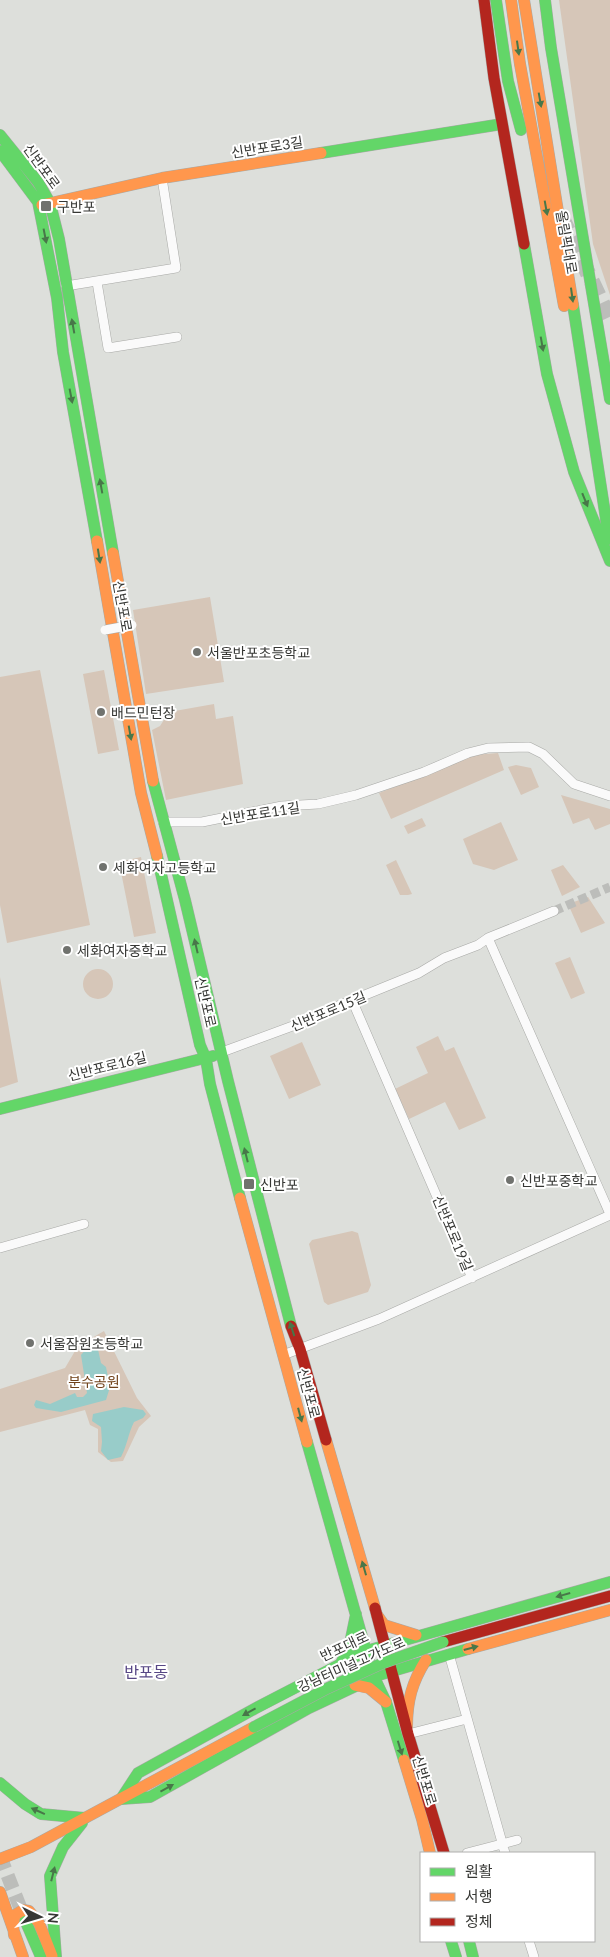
<svg xmlns="http://www.w3.org/2000/svg" width="610" height="1957" font-family="Lato,'Noto Sans KR',sans-serif">
	<style>
		.green { fill: #d6c6b8 }
		.water { fill: #98ccc9 }
		.lines { fill: none; stroke-linecap: round; stroke-linejoin: round }
		.street-tunnel { stroke: #bcbdba; stroke-width: 9; stroke-dasharray: 9 4.5; stroke-linecap: butt }
		.primary-tunnel { stroke: #bcbdba; stroke-width: 14; stroke-dasharray: 14 7; stroke-linecap: butt }
		.highway-tunnel { stroke: #bcbdba; stroke-width: 16; stroke-dasharray: 16 8; stroke-linecap: butt }
		.street-casing { stroke: #a8a9a6; stroke-width: 10 }
		.fast-casing { stroke: #a8a9a6; stroke-width: 12 }
		.slow-casing { stroke: #a8a9a6; stroke-width: 12 }
		.jam-casing { stroke: #a8a9a6; stroke-width: 12 }
		.street { stroke: #fafafa; stroke-width: 9 }
		.fast { stroke: #63d668; stroke-width: 11 }
		.slow { stroke: #ff974d; stroke-width: 11 }
		.jam { stroke: #b3261e; stroke-width: 11 }
		.street-bridge-casing { stroke: #a8a9a6; stroke-width: 10; stroke-linecap: butt }
		.fast-bridge-casing { stroke: #a8a9a6; stroke-width: 12; stroke-linecap: butt }
		.street-bridge { stroke: #fafafa; stroke-width: 9 }
		.fast-bridge { stroke: #63d668; stroke-width: 11 }
		.oneway { fill: #487749 }
		.poi-dot { fill: #70726e; stroke: #fff; stroke-width: 2 }
		.labels { text-anchor: middle; dominant-baseline: central; stroke-width: 4; stroke-linejoin: round; paint-order: stroke }
		.street-label { font-size: 14px; fill: #363734; stroke: #fff }
		.poi-label { font-size: 14px; fill: #363734; stroke: #fff; text-anchor: start }
		.park-label { font-size: 14px; fill: #70421a; stroke: #fff }
		.quarter-label { font-size: 16px; fill: #574785; stroke: #fff }
	</style>
	<rect width="100%" height="100%" fill="#dddfdb"/>
	<path class="green" d="M559 0H610V295L593 244Z
		M210 597 224 682 146 694 133 610Z
		M40 670 90 925 7 943 0 905V677Z
		M104 670 119 750 98 754 83 674Z
		M214 704 216 719 233 716 243 784 166 800 152 730 160 726 169 712Z
		M498 753 504 770 391 819 379 793 473 755Z
		M516 765 531 768 539 787 521 795 508 767Z
		M561 795 610 809V824L595 830 589 818 573 824Z
		M422 818 426 826 408 834 404 826Z
		M501 822 518 860 494 870 473 864 463 839Z
		M141 857 156 933 134 937 119 862Z
		M396 860 412 894 408 895H400L386 865Z
		M563 865 580 887 562 896 551 870Z
		M588 897 605 923 581 933 568 904Z
		M570 957 585 993 571 999 555 963Z
		M83 984a15 15 0 1 1 30 0a15 15 0 1 1-30 0Z
		M0 977 18 1082 0 1088Z
		M438 1036 445 1051 454 1047 486 1118 459 1130 445 1102 409 1119 395 1089 428 1073 416 1047Z
		M302 1042 321 1085 289 1099 270 1056Z
		M352 1231 358 1233 371 1285 368 1292 328 1305 324 1302 309 1244 312 1240Z
		M104 1331 137 1398 151 1416 139 1427 123 1461 111 1462 98 1452V1429L90 1425 85 1410 0 1432V1389L65 1368 78 1346Z"/>
	<path class="water" d="M97 1345 101 1363 106 1367 110 1387 106 1400 61 1412 36 1408 34 1405 36 1400 50 1404 75 1393 77 1397H83L87 1393 81 1355 87 1348Z
		M124 1407 143 1410 146 1414 143 1418 134 1422C128 1434 127 1446 121 1457L108 1460 101 1451 102 1442 101 1427 92 1421 93 1414Z"/>
	<g class="lines">
		<path class="street-tunnel" d="M554 911 610 887"/>
		<path class="primary-tunnel" d="M0 1856 25 1920"/>
		<path class="highway-tunnel" d="M561 216 610 320"/>
		<defs>
			<path id="street" d="M97 282 108 348 177 337
				M66 286 176 268 162 178
				M163 822H202L282 806 318 804 356 795 424 772 468 753 488 748 529 747 543 754 574 784 610 796
				M488 938 554 911
				M352 1000 472 1278
				M222 1052 317 1017 333 1008 419 973 444 958 478 945 488 938 610 1214
				M0 1248 84 1224
				M283 1355 379 1319 610 1215
				M449 1654 505 1853
				M408 1734 467 1719
				M467 1853 517 1840
				M529 1941 534 1957"/>
			<path id="fast" d="M496 0 508 81 521 130
				M545 0 551 48 610 399
				M0 135 38 182 50 203 59 239 113 553
				M0 151 38 202 57 298 63 352 97 541
				M321 153 502 124
				M524 244 547 374 574 472 610 561
				M573 305 609 539
				M153 781 185 900 228 1081 291 1326
				M157 856 200 1045 206 1059 210 1084 240 1198
				M0 1109 213 1056
				M307 1442 366 1651 374 1677 386 1702 404 1760
				M341 1663 349 1648 356 1614
				M0 1783 25 1804 41 1814 85 1818
				M121 1799 138 1773 256 1708 366 1651 610 1582
				M121 1799 150 1797 309 1708 379 1675 468 1649
				M25 1920 41 1957
				M451 1941 456 1957
				M469 1941 473 1957
				M56 1957 50 1876 63 1847 82 1823"/>
			<path id="slow" d="M511 0 520 64 564 306
				M524 0 573 305
				M42 205 162 178 321 153
				M97 541 141 793 157 856
				M113 553 153 781
				M240 1198 307 1442
				M326 1440 375 1608
				M377 1615 384 1625 416 1635
				M468 1649 610 1610
				M355 1685 369 1688 386 1702
				M407 1727C407 1701 412 1682 426 1660
				M404 1760 422 1819 430 1853
				M0 1859 31 1847 254 1727
				M0 1892 23 1957
				M14 1935 13 1924 15 1915 23 1910 29 1911 39 1923 52 1956"/>
			<path id="jam" d="M484 0 494 78 524 244
				M291 1326 300 1349 326 1440
				M375 1608 408 1734 444 1853
				M443 1642 610 1596"/>
		</defs>
		<use href="#street" class="street-casing"/>
		<use href="#fast" class="fast-casing"/>
		<use href="#slow" class="slow-casing"/>
		<use href="#jam" class="jam-casing"/>
		<use href="#street" class="street"/>
		<use href="#fast" class="fast"/>
		<use href="#slow" class="slow"/>
		<use href="#jam" class="jam"/>
		<defs>
			<path id="street-bridge" d="M105 630 132 625"/>
			<path id="fast-bridge" d="M254 1727 328 1688 383 1663 443 1642"/>
		</defs>
		<use href="#street-bridge" class="street-bridge-casing"/>
		<use href="#fast-bridge" class="fast-bridge-casing"/>
		<use href="#street-bridge" class="street-bridge"/>
		<use href="#fast-bridge" class="fast-bridge"/>
	</g>
	<defs><path id="oneway-solid" d="M-6-.8H1V-3.2L6.5 0L1 3.2V.8H-6Z" transform="scale(1.25)"/></defs>
	<g class="oneway">
		<use href="#oneway-solid" transform="translate(518 48) rotate(82)"/>
		<use href="#oneway-solid" transform="translate(540 100) rotate(80)"/>
		<use href="#oneway-solid" transform="translate(546 208) rotate(80)"/>
		<use href="#oneway-solid" transform="translate(45 236) rotate(79)"/>
		<use href="#oneway-solid" transform="translate(572 295) rotate(82)"/>
		<use href="#oneway-solid" transform="translate(73 326) rotate(-100)"/>
		<use href="#oneway-solid" transform="translate(542 344) rotate(80)"/>
		<use href="#oneway-solid" transform="translate(71 396) rotate(79)"/>
		<use href="#oneway-solid" transform="translate(101 486) rotate(-100)"/>
		<use href="#oneway-solid" transform="translate(585 500) rotate(68)"/>
		<use href="#oneway-solid" transform="translate(99 556) rotate(81)"/>
		<use href="#oneway-solid" transform="translate(130 733) rotate(80)"/>
		<use href="#oneway-solid" transform="translate(196 946) rotate(-103)"/>
		<use href="#oneway-solid" transform="translate(246 1155) rotate(-104)"/>
		<use href="#oneway-solid" transform="translate(292 1329) rotate(-108)"/>
		<use href="#oneway-solid" transform="translate(300 1415) rotate(75)"/>
		<use href="#oneway-solid" transform="translate(364 1568) rotate(-106)"/>
		<use href="#oneway-solid" transform="translate(563 1595) rotate(164)"/>
		<use href="#oneway-solid" transform="translate(471 1648) rotate(-15)"/>
		<use href="#oneway-solid" transform="translate(249 1712) rotate(151)"/>
		<use href="#oneway-solid" transform="translate(400 1748) rotate(73)"/>
		<use href="#oneway-solid" transform="translate(167 1788) rotate(-29)"/>
		<use href="#oneway-solid" transform="translate(38 1811) rotate(-156)"/>
		<use href="#oneway-solid" transform="translate(53 1874) rotate(-76)"/>
	</g>
	<g class="poi-dot">
		<rect x="40" y="200" width="12" height="12" rx="2.5"/>
		<circle cx="197" cy="652" r="5"/>
		<circle cx="101" cy="712" r="5"/>
		<circle cx="103" cy="867" r="5"/>
		<circle cx="67" cy="950" r="5"/>
		<circle cx="510" cy="1180" r="5"/>
		<rect x="243" y="1178" width="12" height="12" rx="2.5"/>
		<circle cx="30" cy="1343" r="5"/>
	</g>
	<g class="labels">
		<g class="street-label">
			<text transform="translate(267 147) rotate(-9)">신반포로3길</text>
			<text transform="translate(42 166) rotate(54)">신반포로</text>
			<text transform="translate(567 242) rotate(80)">올림픽대로</text>
			<text transform="translate(123 606) rotate(80)">신반포로</text>
			<text transform="translate(260 813) rotate(-9)">신반포로11길</text>
			<text transform="translate(206 1002) rotate(77)">신반포로</text>
			<text transform="translate(328 1011) rotate(-23)">신반포로15길</text>
			<text transform="translate(107 1066) rotate(-14)">신반포로16길</text>
			<text transform="translate(453 1233) rotate(67)">신반포로19길</text>
			<text transform="translate(309 1393) rotate(75)">신반포로</text>
			<text transform="translate(344 1646) rotate(-25)">반포대로</text>
			<text transform="translate(351 1664) rotate(-24)">강남터미널고가도로</text>
			<text transform="translate(425 1780) rotate(73)">신반포로</text>
		</g>
		<g class="poi-label">
			<text x="57" y="206">구반포</text>
			<text x="207" y="652">서울반포초등학교</text>
			<text x="111" y="712">배드민턴장</text>
			<text x="113" y="867">세화여자고등학교</text>
			<text x="77" y="950">세화여자중학교</text>
			<text x="520" y="1180">신반포중학교</text>
			<text x="260" y="1184">신반포</text>
			<text x="40" y="1343">서울잠원초등학교</text>
		</g>
		<g class="park-label">
			<text x="94" y="1381">분수공원</text>
		</g>
		<g class="quarter-label">
			<text x="146" y="1671">반포동</text>
		</g>
	</g>
	<rect x="420" y="1852" width="175" height="90" fill="#ffffff" stroke="#afafae"/>
	<rect x="430" y="1868" width="25" height="8" fill="#63d668" stroke="#afafae"/>
	<text x="465" y="1877" font-size="15" fill="#363734">원활</text>
	<rect x="430" y="1893" width="25" height="8" fill="#ff974d" stroke="#afafae"/>
	<text x="465" y="1902" font-size="15" fill="#363734">서행</text>
	<rect x="430" y="1918" width="25" height="8" fill="#b3261e" stroke="#afafae"/>
	<text x="465" y="1927" font-size="15" fill="#363734">정체</text>
	<g transform="translate(40 1917) rotate(95)" stroke="#ffffff" stroke-width="4" paint-order="stroke">
	<path d="M0-4L9 19L0 12L-9 19Z" fill="#363734"/>
	<text y="-8" font-size="14" font-weight="bold" text-anchor="middle" fill="#363734">N</text>
	</g>
</svg>
